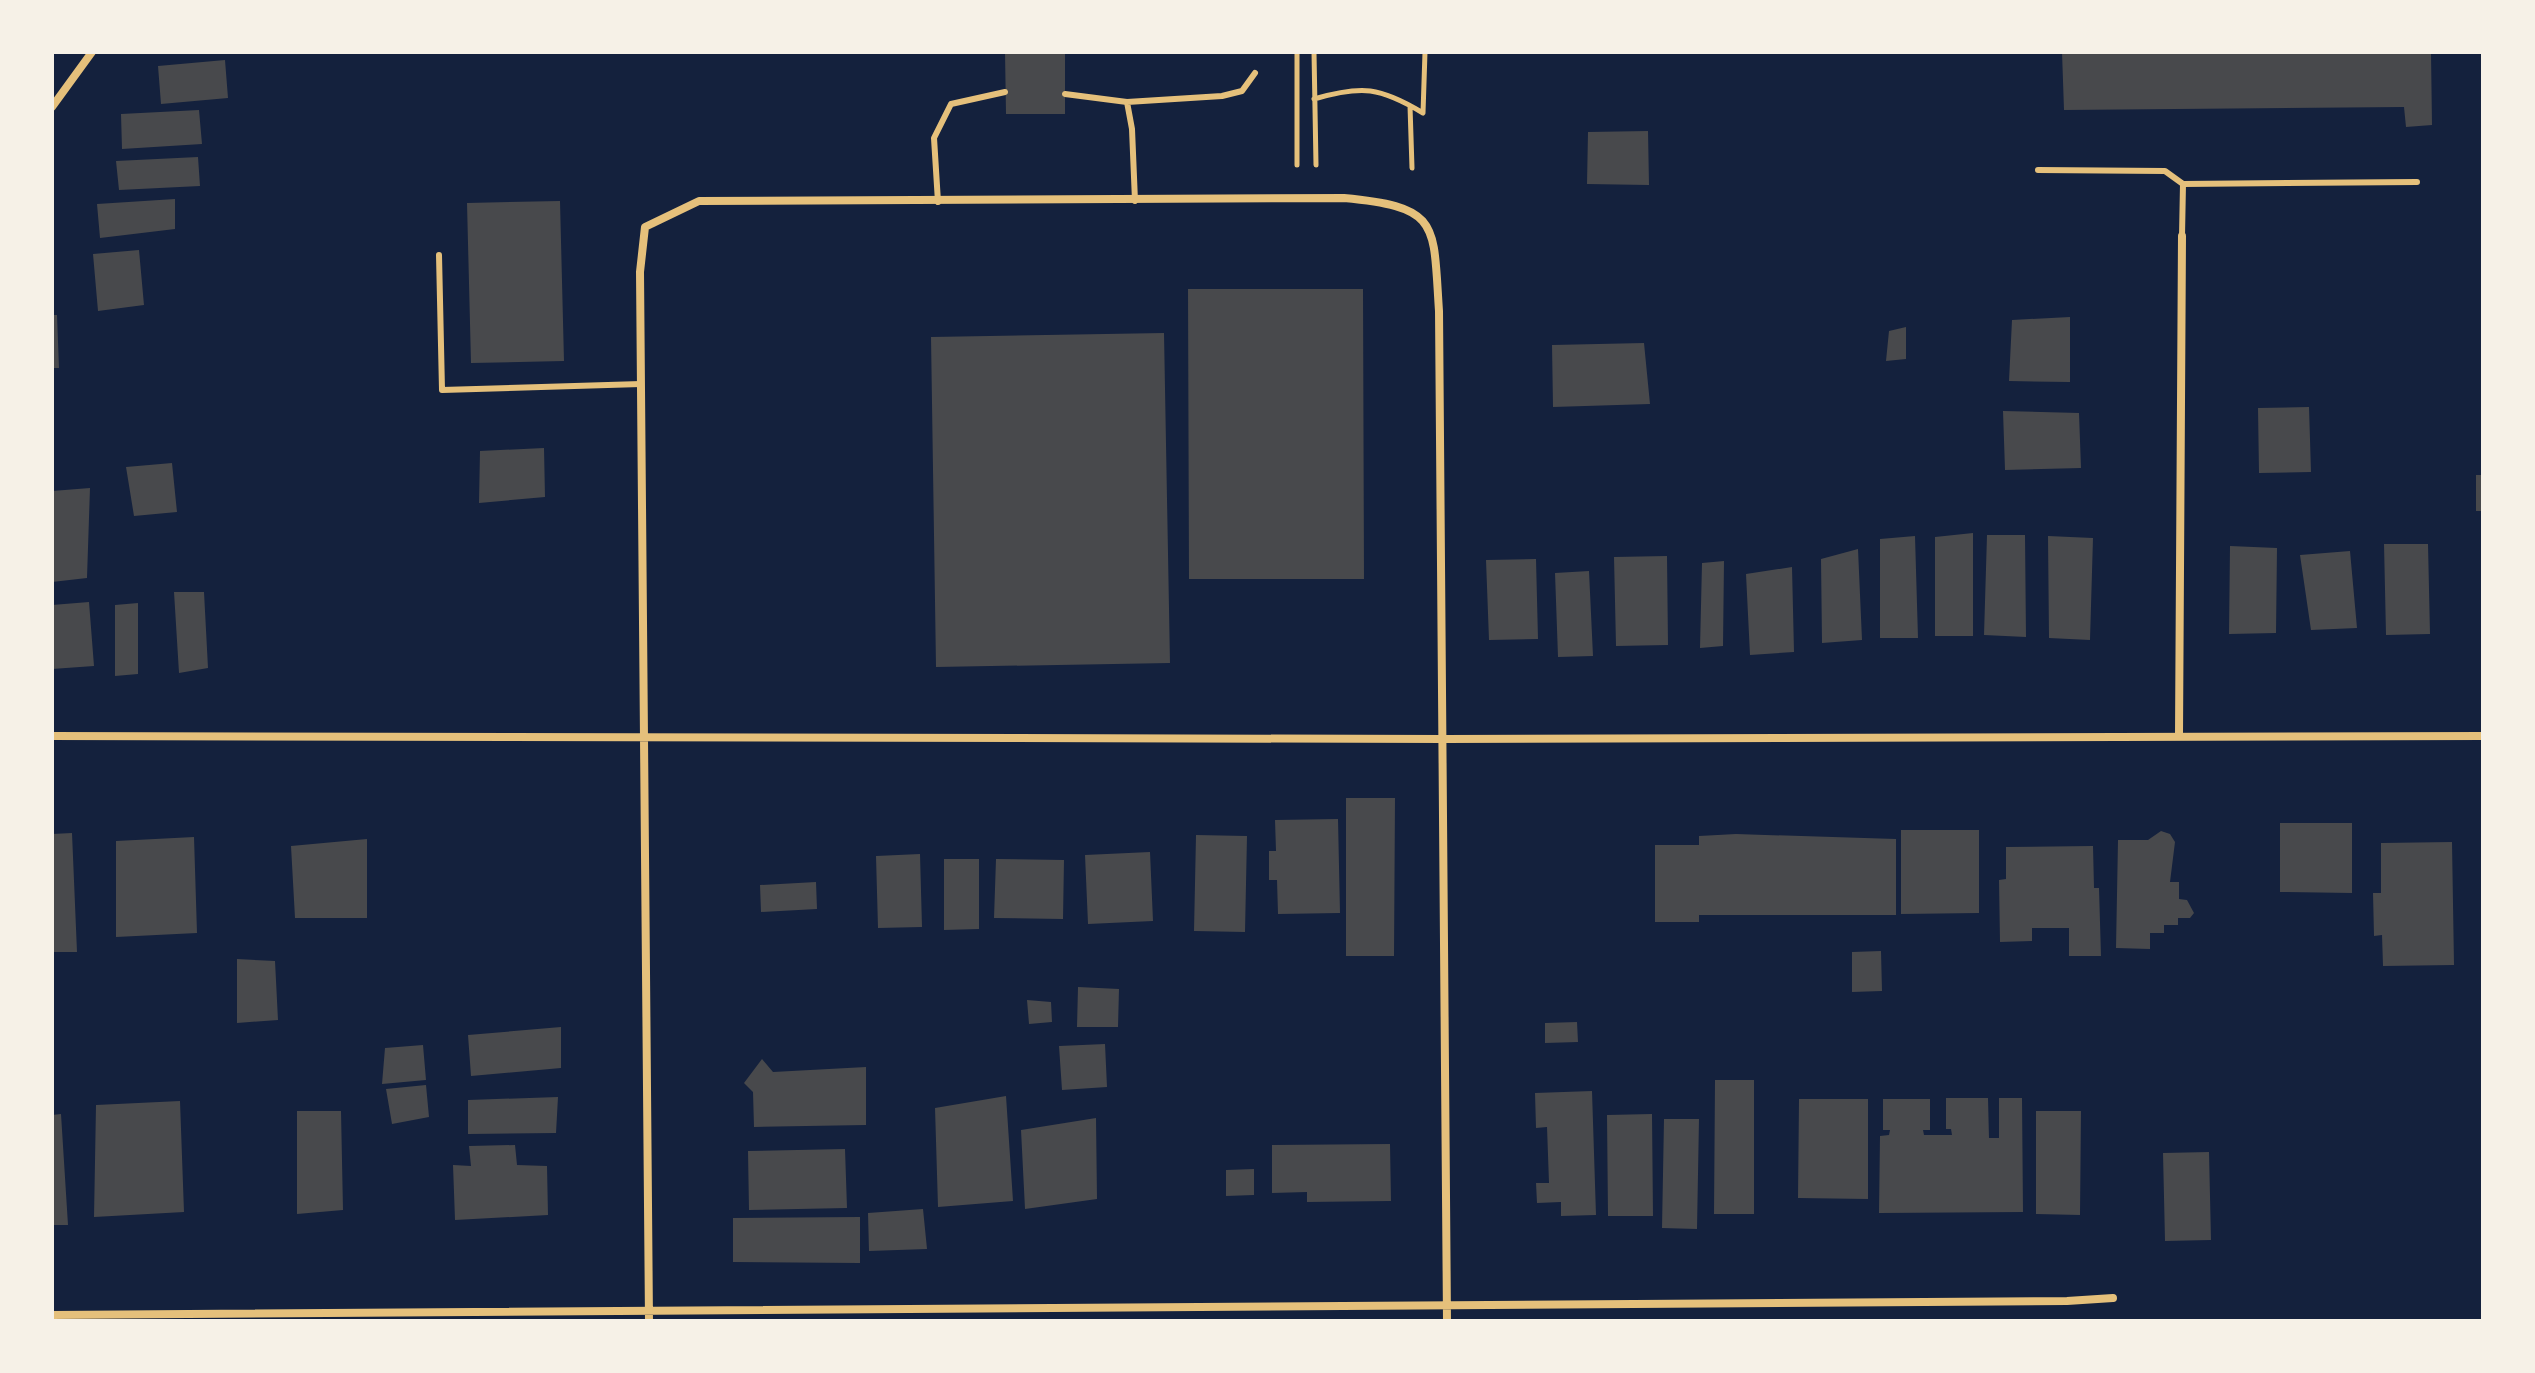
<svg xmlns="http://www.w3.org/2000/svg" width="2535" height="1373" font-family="Barlow,sans-serif">
	<style>
		.building { fill: #48494c }
		.lines { fill: none; stroke-linecap: round; stroke-linejoin: round }
		.path { stroke: #e5c07b; stroke-width: 5 }
		.service { stroke: #e5c07b; stroke-width: 6 }
		.minor { stroke: #e5c07b; stroke-width: 8 }
	</style>
	<rect width="100%" height="100%" fill="#14213d"/>
	<path class="building" d="M1005 52H1065V114H1006Z
		M2062 52H2431L2432 125 2406 127 2404 107 2064 110Z
		M225 60 228 98 161 104 158 66Z
		M199 110 202 144 122 149 121 114Z
		M1648 131 1649 185 1587 184 1588 132Z
		M198 157 200 186 119 190 116 161Z
		M175 199V229L100 238 97 204Z
		M560 201 564 361 471 363 467 203Z
		M139 250 144 305 98 311 93 254Z
		M1188 289H1363L1364 579H1189Z
		M52 315H57L59 368H52Z
		M2070 317V382L2009 381 2012 320Z
		M1906 327V359L1886 361 1889 331Z
		M1164 333 1170 663 936 667 931 337Z
		M1644 343 1650 404 1553 407 1552 345Z
		M2309 407 2311 472 2259 473 2258 408Z
		M2003 411 2079 413 2081 468 2005 470Z
		M544 448 545 497 479 503 480 451Z
		M172 463 177 512 134 516 126 467Z
		M2476 475H2483V511H2476Z
		M90 488 87 578 52 582V491Z
		M1973 533V636H1935V537Z
		M1987 535H2025L2026 637 1984 635Z
		M1915 536 1918 638H1880V539Z
		M2048 536 2093 538 2090 640 2049 638Z
		M2384 544H2428L2430 634 2386 635Z
		M2230 546 2277 548 2276 633 2229 634Z
		M1858 549 1862 640 1822 643 1821 559Z
		M2350 551 2357 628 2311 630 2300 555Z
		M1667 556 1668 645 1616 646 1614 557Z
		M1536 559 1538 639 1489 640 1486 560Z
		M1724 561 1723 646 1700 648 1702 563Z
		M1792 567 1794 652 1750 655 1746 574Z
		M1589 571 1593 656 1558 657 1555 573Z
		M174 592H204L208 668 179 673Z
		M89 602 94 666 52 669V605Z
		M138 603V674L115 676V605Z
		M1346 798H1395L1394 956H1346Z
		M1338 819 1340 913 1278 914 1277 880H1269V851H1276L1275 820Z
		M2280 823H2352V893L2280 892Z
		M1901 830H1979V913L1901 914Z
		M2161 831 2170 834 2175 842 2170 882H2179V899L2187 900 2194 913 2190 918H2178V925H2164V933H2150V949L2116 948 2118 840H2148Z
		M72 833 77 952H52V834Z
		M1736 834 1896 839V915H1699V922H1655V845H1699V836Z
		M1196 835 1247 836 1245 932 1194 931Z
		M194 837 197 933 116 937V841Z
		M367 839V918H295L291 846Z
		M2452 842 2454 965 2383 966 2382 935 2374 936 2373 893H2381V843Z
		M2093 846 2094 888H2099L2101 956H2069V928H2032V941L2000 942 1999 880 2006 879V847Z
		M1150 852 1153 921 1088 924 1085 855Z
		M920 854 922 927 878 928 876 856Z
		M944 859H979V929L944 930Z
		M996 859 1064 860 1063 919 994 918Z
		M816 882 817 909 761 912 760 885Z
		M1881 951 1882 991 1852 992V952Z
		M237 959 275 961 278 1020 237 1023Z
		M1078 987 1119 989 1118 1027H1077Z
		M1027 1000 1051 1002 1052 1022 1029 1024Z
		M1577 1022 1578 1042 1545 1043V1023Z
		M561 1027V1068L471 1076 468 1035Z
		M1105 1044 1107 1087 1062 1090 1059 1046Z
		M423 1045 426 1080 382 1084 385 1048Z
		M762 1059 773 1072 866 1067V1125L754 1127 753 1092 744 1083Z
		M1715 1080H1754V1214H1714Z
		M426 1085 429 1117 392 1124 386 1089Z
		M1592 1091 1596 1215 1561 1216V1202L1537 1203 1536 1183H1549L1547 1127 1536 1128 1535 1093Z
		M1006 1096 1013 1201 938 1207 935 1108Z
		M558 1097 556 1133 468 1134V1100Z
		M1946 1098H1988L1989 1138H1999V1098H2022L2023 1212 1879 1213 1880 1136 1889 1135 1890 1130H1883V1099H1930V1130H1923L1924 1135H1952L1951 1129H1946Z
		M1799 1099H1868V1199L1798 1198Z
		M180 1101 184 1212 94 1217 96 1105Z
		M297 1111H341L343 1210 297 1214Z
		M2036 1111H2081L2080 1215 2036 1214Z
		M61 1114 68 1225H52V1115Z
		M1652 1114 1653 1216H1608L1607 1115Z
		M1096 1118 1097 1199 1025 1209 1021 1130Z
		M1664 1119H1699L1697 1229 1662 1228Z
		M1390 1144 1391 1201 1307 1202V1192L1272 1193V1145Z
		M515 1145 517 1165 547 1166 548 1215 455 1220 453 1165 471 1166 469 1146Z
		M845 1149 847 1208 749 1210 748 1151Z
		M2209 1152 2211 1240 2165 1241 2163 1153Z
		M1254 1169V1195L1226 1196V1170Z
		M923 1209 927 1249 869 1251 868 1213Z
		M860 1217V1263L733 1262V1218Z"/>
	<g class="lines">
		<path class="path" d="M1297 52V165
			M1314 52 1316 165
			M1314 99C1362 85 1380 87 1423 113L1425 52
			M1410 106 1412 168"/>
		<path class="service" d="M1065 94 1127 102
			M2038 170 2165 171 2183 184
			M1135 201 1132 129 1127 102 1222 96 1242 91 1255 73
			M938 202 934 138 951 104 1005 92
			M2182 236 2183 184 2417 182
			M439 255 442 390 641 384"/>
		<path class="minor" d="M52 107 92 52
			M2179 735 2182 236
			M52 736 1445 739 2483 736
			M52 1315 2067 1301 2113 1298
			M649 1321 640 272 645 227 699 201 1344 198C1441 207 1433 223 1439 311L1447 1321"/>
	</g>
	<rect width="2535" height="1373" fill="none" stroke="#f6f1e7" stroke-width="108"/>
</svg>
